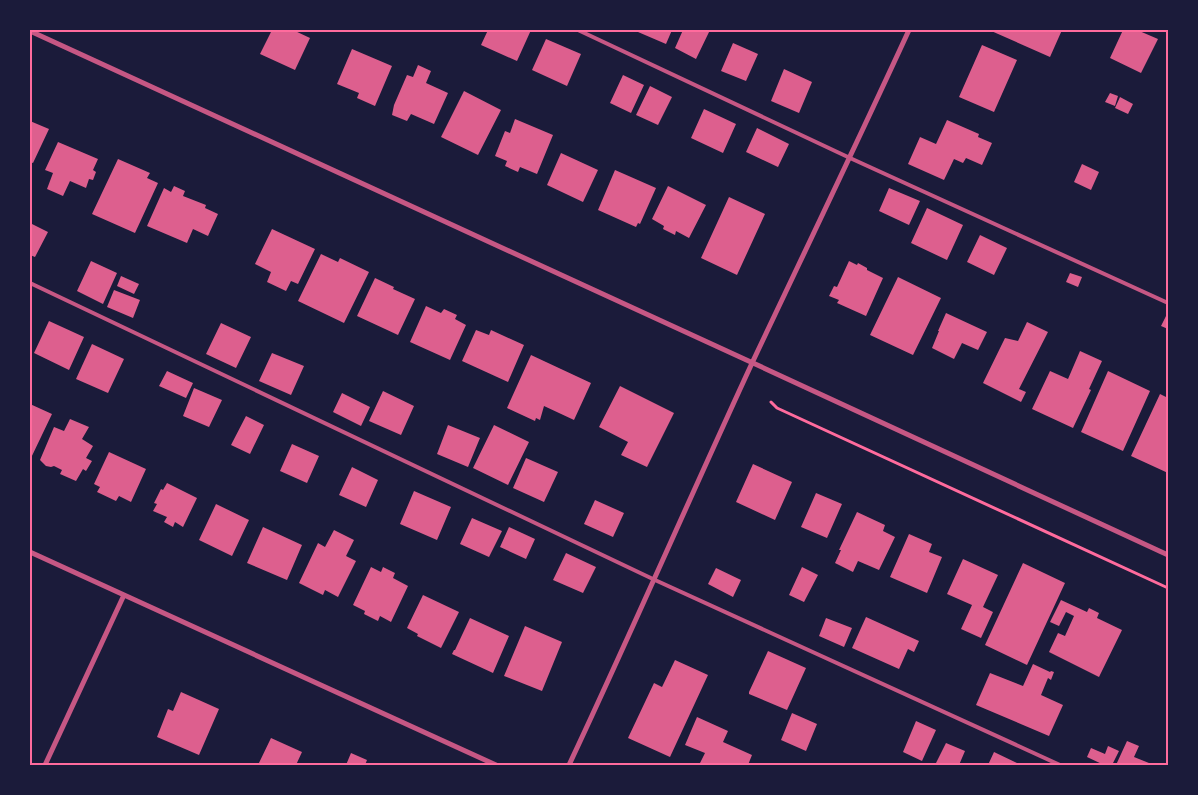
<svg xmlns="http://www.w3.org/2000/svg" width="1198" height="795" font-family="'Space Grotesk',sans-serif">
	<style>
		.building { fill: #dd5f8e }
		.lines { fill: none; stroke-linecap: round; stroke-linejoin: round }
		.path { stroke: #ff6b9d; stroke-width: 3 }
		.service { stroke: #c65784; stroke-width: 4 }
		.minor { stroke: #c65784; stroke-width: 5 }
		.neatline { fill: none; stroke: #ff6b9d; stroke-width: 2 }
	</style>
	<rect width="100%" height="100%" fill="#1b1b3a"/>
	<path class="building" d="M272 30H293L310 38 295 70 260 54Z
		M488 30H531L517 61 481 45Z
		M639 30H672L666 44 638 32Z
		M683 30H710L696 59 675 48Z
		M989 30H1062L1050 57Z
		M1123 30H1137L1158 39 1141 73 1110 58Z
		M546 39 581 54 567 86 532 70Z
		M733 43 758 54 746 81 721 71Z
		M982 45 1017 60 994 112 959 97Z
		M352 49 392 66 375 106 357 98 359 93 337 84Z
		M418 65 431 71 426 83 448 93 434 124 411 114 407 121 392 115 394 105 407 75 413 77Z
		M784 69 812 82 799 113 771 101Z
		M623 75 644 85 631 113 610 103Z
		M650 86 672 97 658 125 636 115Z
		M464 91 501 110 478 155 441 137Z
		M1110 93 1118 96 1115 106 1105 102Z
		M1120 97 1133 104 1128 114 1115 108Z
		M704 109 736 124 723 153 691 138Z
		M515 119 553 135 537 174 520 167 518 172 505 166 507 161 495 156 505 131 510 133Z
		M947 120 979 134 978 137 992 143 982 165 966 158 963 163 954 159 944 180 908 164 920 137 936 144Z
		M30 121 49 129 33 163 30 162Z
		M757 128 789 144 778 167 746 152Z
		M58 142 98 159 93 170 96 172 93 180 89 179 86 188 70 181 63 196 47 189 53 173 45 170Z
		M561 153 598 170 583 202 547 185Z
		M118 159 150 173 147 178 158 183 135 233 92 214Z
		M1082 164 1099 172 1091 190 1074 182Z
		M615 170 656 188 640 224 638 223 636 227 598 210Z
		M174 186 185 191 183 196 206 205 205 208 218 214 208 236 193 229 187 243 147 226 164 188 171 192Z
		M668 186 706 205 689 238 676 231 675 235 663 229 664 226 652 219Z
		M889 188 920 201 909 225 879 211Z
		M729 197 765 214 737 275 701 258Z
		M927 208 963 225 947 260 911 243Z
		M30 223 48 232 35 257 30 255Z
		M272 229 315 249 298 284 291 281 286 291 267 282 271 272 255 264Z
		M980 235 1007 248 994 275 967 262Z
		M321 254 338 262 340 258 369 272 344 323 298 301Z
		M91 261 117 273 103 304 77 291Z
		M849 261 857 265 858 263 867 268V270L883 278 866 316 837 303 839 300 829 296 834 286 837 287Z
		M1070 273 1082 277 1078 287 1066 282Z
		M121 276 139 284 134 294 117 286Z
		M898 277 941 298 913 355 870 335Z
		M375 278 394 287 393 289 415 299 398 335 357 316Z
		M114 290 140 300 133 318 107 307Z
		M426 306 441 313 444 309 457 315 455 319 466 325 450 360 410 342Z
		M946 313 987 332 978 350 962 343 954 359 932 348 939 331H938Z
		M1166 316 1168 317V329L1161 326Z
		M49 321 84 337 69 370 34 353Z
		M1027 322 1048 332 1019 389 1026 392 1021 402 983 383 1005 338 1018 341Z
		M221 323 251 337 236 368 206 354Z
		M476 330 489 335 491 330 524 345 508 382 462 361Z
		M92 344 124 359 108 393 76 379Z
		M1080 351 1102 361 1089 389 1091 390 1073 428 1032 409 1050 371 1068 379Z
		M272 353 304 366 291 395 259 381Z
		M531 355 591 383 574 420 544 406 540 420 536 418 535 421 507 408Z
		M167 371 193 383 186 398 159 386Z
		M1108 371 1150 391 1123 451 1081 432Z
		M620 386 674 413 647 467 621 455 628 442 599 427Z
		M194 388 222 400 209 427 183 416Z
		M383 391 414 406 401 435 369 421Z
		M342 393 370 407 361 426 333 412Z
		M1160 394 1168 398V473L1131 456Z
		M30 404 52 414 30 460Z
		M246 416 264 425 250 454 231 445Z
		M70 419 89 427 82 439 93 446 86 458 92 461 86 471 83 469 76 481 60 474 62 470 54 466 51 467 46 466 40 460 54 427 64 431Z
		M448 425 480 438 468 467 437 454Z
		M494 425 529 442 508 485 473 468Z
		M292 444 319 456 307 483 280 471Z
		M109 452 146 469 131 502 119 496 116 501 97 492 100 487 94 484Z
		M526 458 558 472 544 502 513 488Z
		M753 464 792 482 775 520 736 502Z
		M352 467 378 480 366 507 339 495Z
		M167 483 197 498 183 527 175 522 173 527 164 522 167 517 153 511 157 504 154 503 161 489 163 490Z
		M414 491 451 507 437 540 400 524Z
		M816 493 842 504 827 538 801 527Z
		M595 500 624 513 613 537 584 524Z
		M216 504 249 520 232 556 199 540Z
		M857 512 885 525 883 531 895 537 879 570 858 561 853 572 835 563 841 550H839Z
		M472 518 502 531 489 557 460 544Z
		M263 527 302 545 287 580 247 563Z
		M509 527 535 539 526 559 500 547Z
		M334 530 354 540 346 556 356 561 338 597 325 590 323 595 299 583 318 543 325 547Z
		M909 534 932 544 929 552 942 557 927 593 890 577Z
		M566 553 596 567 583 593 553 580Z
		M963 559 998 575 983 607 993 612 981 638 961 629 972 605 947 594Z
		M1023 563 1065 583 1027 665 985 645Z
		M371 567 381 572 383 567 395 573 393 578 408 586 391 622 380 616 378 621 364 614 365 611 353 605Z
		M802 567 818 575 804 602 789 595Z
		M716 568 741 580 733 597 708 584Z
		M423 595 459 612 441 648 417 636 418 634 407 628Z
		M1061 600 1087 612 1089 608 1099 613 1097 618 1122 630 1099 677 1049 652 1058 633 1065 636 1074 616 1066 612 1059 626 1050 622Z
		M866 617 919 641 914 652 908 649 899 669 852 648Z
		M470 618 509 636 493 673 452 654 454 650H455Z
		M826 618 852 628 844 647 819 636Z
		M525 626 562 642 542 691 504 676Z
		M768 651 806 668 787 710 749 694V692Z
		M675 660 708 675 670 757 628 738 654 683 662 687Z
		M1033 664 1050 672 1051 671 1054 672 1051 680 1048 678 1041 695 1063 705 1049 736 976 705 990 673 1023 686Z
		M181 692 219 709 199 755 157 737 168 709 173 711Z
		M792 713 817 724 806 751 781 740Z
		M697 717 728 731 723 742 752 755 748 765H699L705 753 685 745Z
		M916 721 936 730 922 761 903 752Z
		M271 738 302 752 296 765H258Z
		M1127 741 1139 746 1134 757 1149 763 1148 765H1116Z
		M946 743 965 751 959 765H935Z
		M1108 746 1119 751 1112 765H1104L1087 757 1091 748 1105 754Z
		M994 752 1021 765H988Z
		M351 753 367 760 365 765H346Z"/>
	<g class="lines">
		<path class="path" d="M771 402 777 408 1168 588"/>
		<path class="service" d="M578 30 850 158 1168 303
			M30 283 655 580 1060 765"/>
		<path class="minor" d="M30 31 753 363 1168 555
			M30 552 496 765
			M45 765 124 595
			M569 765C632 631 691 495 753 361 805 251 858 141 909 30"/>
	</g>
	<rect width="1198" height="795" fill="none" stroke="#1b1b3a" stroke-width="62"/>
	<rect x="31" y="31" width="1136" height="733" class="neatline"/>
</svg>
